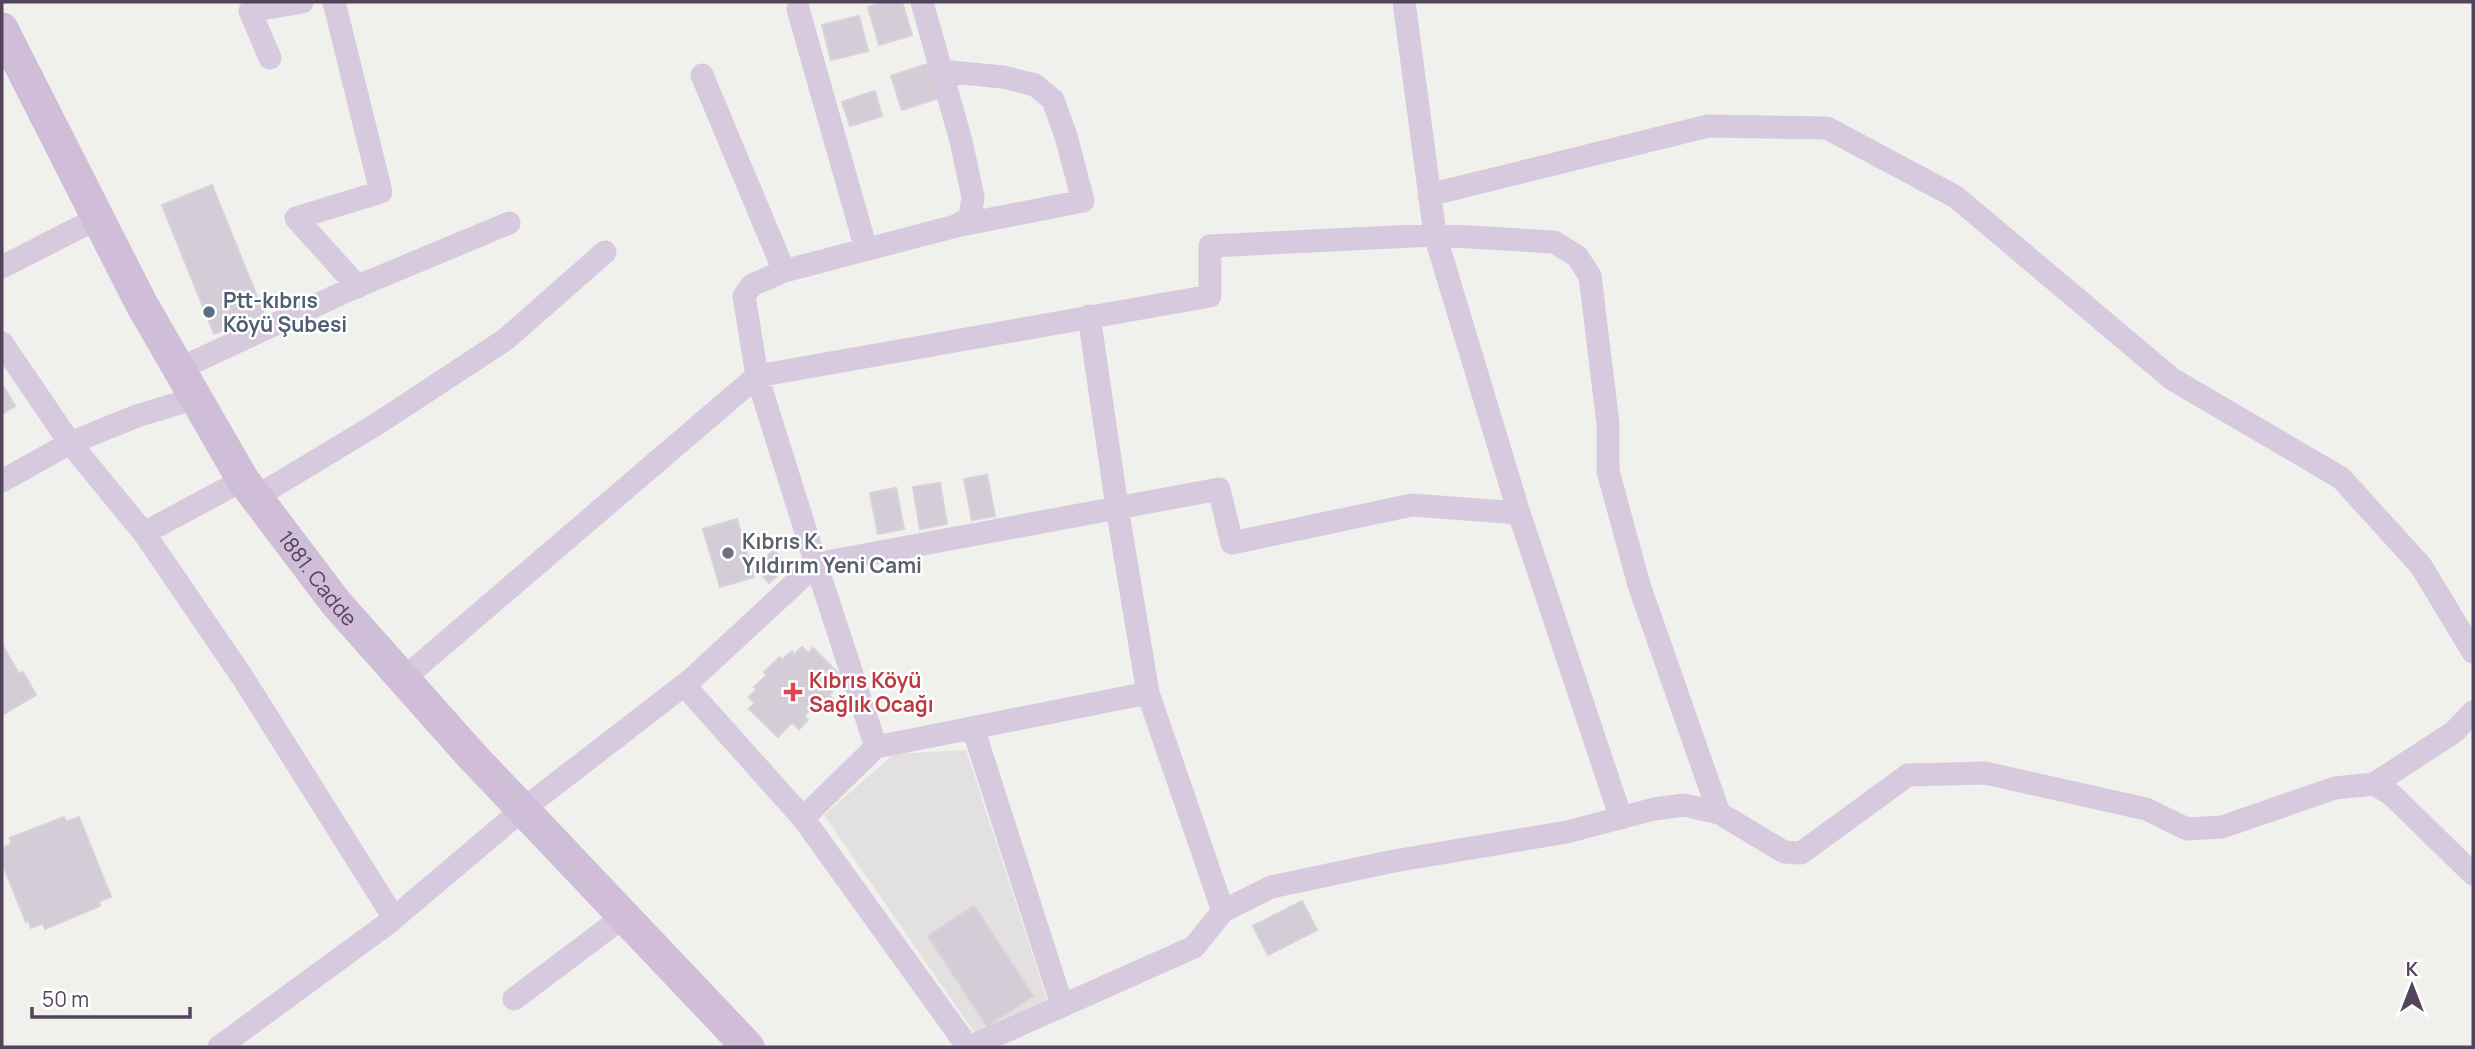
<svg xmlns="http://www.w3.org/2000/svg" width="2475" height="1049" font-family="Manrope,sans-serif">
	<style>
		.education { fill: #e2e1df }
		.building { fill: #d4ccd6; stroke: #d8d0da; stroke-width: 2 }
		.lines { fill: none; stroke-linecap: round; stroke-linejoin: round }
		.street { stroke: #d7cadf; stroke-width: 23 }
		.secondary { stroke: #d0bed8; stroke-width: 33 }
		.service-dot { fill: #5c6f8a; stroke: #fff; stroke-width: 2.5 }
		.worship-dot { fill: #6b7280; stroke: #fff; stroke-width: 2.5 }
		.health-dot { fill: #e0444e; stroke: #fff; stroke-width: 2.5 }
		.labels { text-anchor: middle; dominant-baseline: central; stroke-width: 5; stroke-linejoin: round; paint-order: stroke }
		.service-label { font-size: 21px; font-weight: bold; fill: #4e5e75; stroke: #fff; text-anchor: start }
		.worship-label { font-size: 21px; font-weight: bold; fill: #5b616d; stroke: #fff; text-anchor: start }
		.street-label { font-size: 21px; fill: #53445c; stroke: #fff }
		.health-label { font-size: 21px; font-weight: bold; fill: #be3a42; stroke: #fff; text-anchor: start }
	</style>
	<rect width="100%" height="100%" fill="#f0f0ed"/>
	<path class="education" d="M966 750 1047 999 976 1035 824 815 894 754Z"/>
	<path class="building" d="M887 2H902L912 35 879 45 868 7Z
		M859 16 868 51 831 60 822 25Z
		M927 64 938 98 902 110 891 76Z
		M875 91 882 116 850 126 842 102Z
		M212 185 264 314 214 334 162 205Z
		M2 384 15 406 2 414Z
		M987 475 995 516 972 520 964 479Z
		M940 483 947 524 920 529 913 487Z
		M896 488 904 529 878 534 870 493Z
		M737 519 754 577 720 587 703 529Z
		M774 550 788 566 769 583 755 567Z
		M2 644 19 674 23 672 36 695 2 715Z
		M802 647 808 653 813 648 840 675 830 685 834 689 829 695 833 699 822 709 816 704 804 716 808 720 799 729 792 722 778 737 749 709 755 703 749 697 757 689 754 687 767 675 764 672 780 657 782 660 792 651 794 655Z
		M64 817 66 822 79 817 111 897 99 901 100 906 45 929 43 923 31 928 29 921 26 922 2 863V848L11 844 10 838Z
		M1302 901 1317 930 1268 955 1253 926Z
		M974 906 1033 996 987 1026 928 936Z"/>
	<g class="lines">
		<path class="street" d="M334 2 381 192 296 218 358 287
			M1404 2 1435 235 1519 513 1621 818
			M798 9 866 249
			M270 58 250 11 302 2
			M941 71 1003 77 1035 85 1053 100 1066 136 1083 201 956 226
			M702 75 784 271
			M1429 195 1708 126 1827 128 1956 197 2172 379 2341 478 2421 566 2473 652
			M2 267 98 218
			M1089 316 1117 507 1148 693 1223 911
			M2 343 70 443 144 533 243 678 394 918
			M179 369 351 289 509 223
			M2 481 70 443 137 416 196 398
			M256 497 377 424 506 339 605 252
			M144 533 243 480
			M403 679 757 376 1210 296V246L1435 235 1554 242 1577 256 1590 276 1608 424V471L1639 585 1719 813
			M684 685 803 818 968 1047
			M973 728 1062 1005
			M876 747 816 564 757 376 744 296 752 285 784 271 956 226 970 217 973 197 961 141 922 2
			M2374 784 2454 732 2473 712
			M803 818 876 747 1148 693
			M514 999 623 917
			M219 1047 387 924 522 810 693 678 816 564 1219 489 1232 543 1412 505 1519 513
			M970 1047 1194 947 1223 911 1271 887 1394 861 1567 832 1654 809 1684 805 1719 813 1784 852 1801 853 1908 775 1985 773 2146 809 2187 829 2222 827 2335 788 2374 784 2392 795 2473 874"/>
		<path class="secondary" id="s1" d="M2 29 141 303 243 480 336 603 471 755 748 1047"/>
	</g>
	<circle class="service-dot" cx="209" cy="312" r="7"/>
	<circle class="worship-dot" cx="728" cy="553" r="7"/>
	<path class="health-dot" d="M789.5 681.5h7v7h7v7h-7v7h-7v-7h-7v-7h7z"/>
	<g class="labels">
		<g class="service-label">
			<text x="223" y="300">Ptt-kıbrıs<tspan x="223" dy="24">Köyü Şubesi</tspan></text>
		</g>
		<g class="worship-label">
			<text x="742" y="541">Kıbrıs K.<tspan x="742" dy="24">Yıldırım Yeni Cami</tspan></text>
		</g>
		<g class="street-label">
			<text stroke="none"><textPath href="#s1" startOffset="635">1881. Cadde</textPath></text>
		</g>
		<g class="health-label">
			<text x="809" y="680">Kıbrıs Köyü<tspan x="809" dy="24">Sağlık Ocağı</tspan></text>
		</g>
	</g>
	<rect width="2475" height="1049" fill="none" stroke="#53445c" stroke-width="7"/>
	<g transform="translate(2412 986)" stroke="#ffffff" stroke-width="5" paint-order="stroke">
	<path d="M0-5L12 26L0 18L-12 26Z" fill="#53445c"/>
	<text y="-10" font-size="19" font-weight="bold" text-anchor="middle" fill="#53445c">K</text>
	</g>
	<path d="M32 1007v10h158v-10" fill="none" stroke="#53445c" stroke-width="3.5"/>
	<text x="42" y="1007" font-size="21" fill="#53445c" stroke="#ffffff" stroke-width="5" paint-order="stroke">50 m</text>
</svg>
